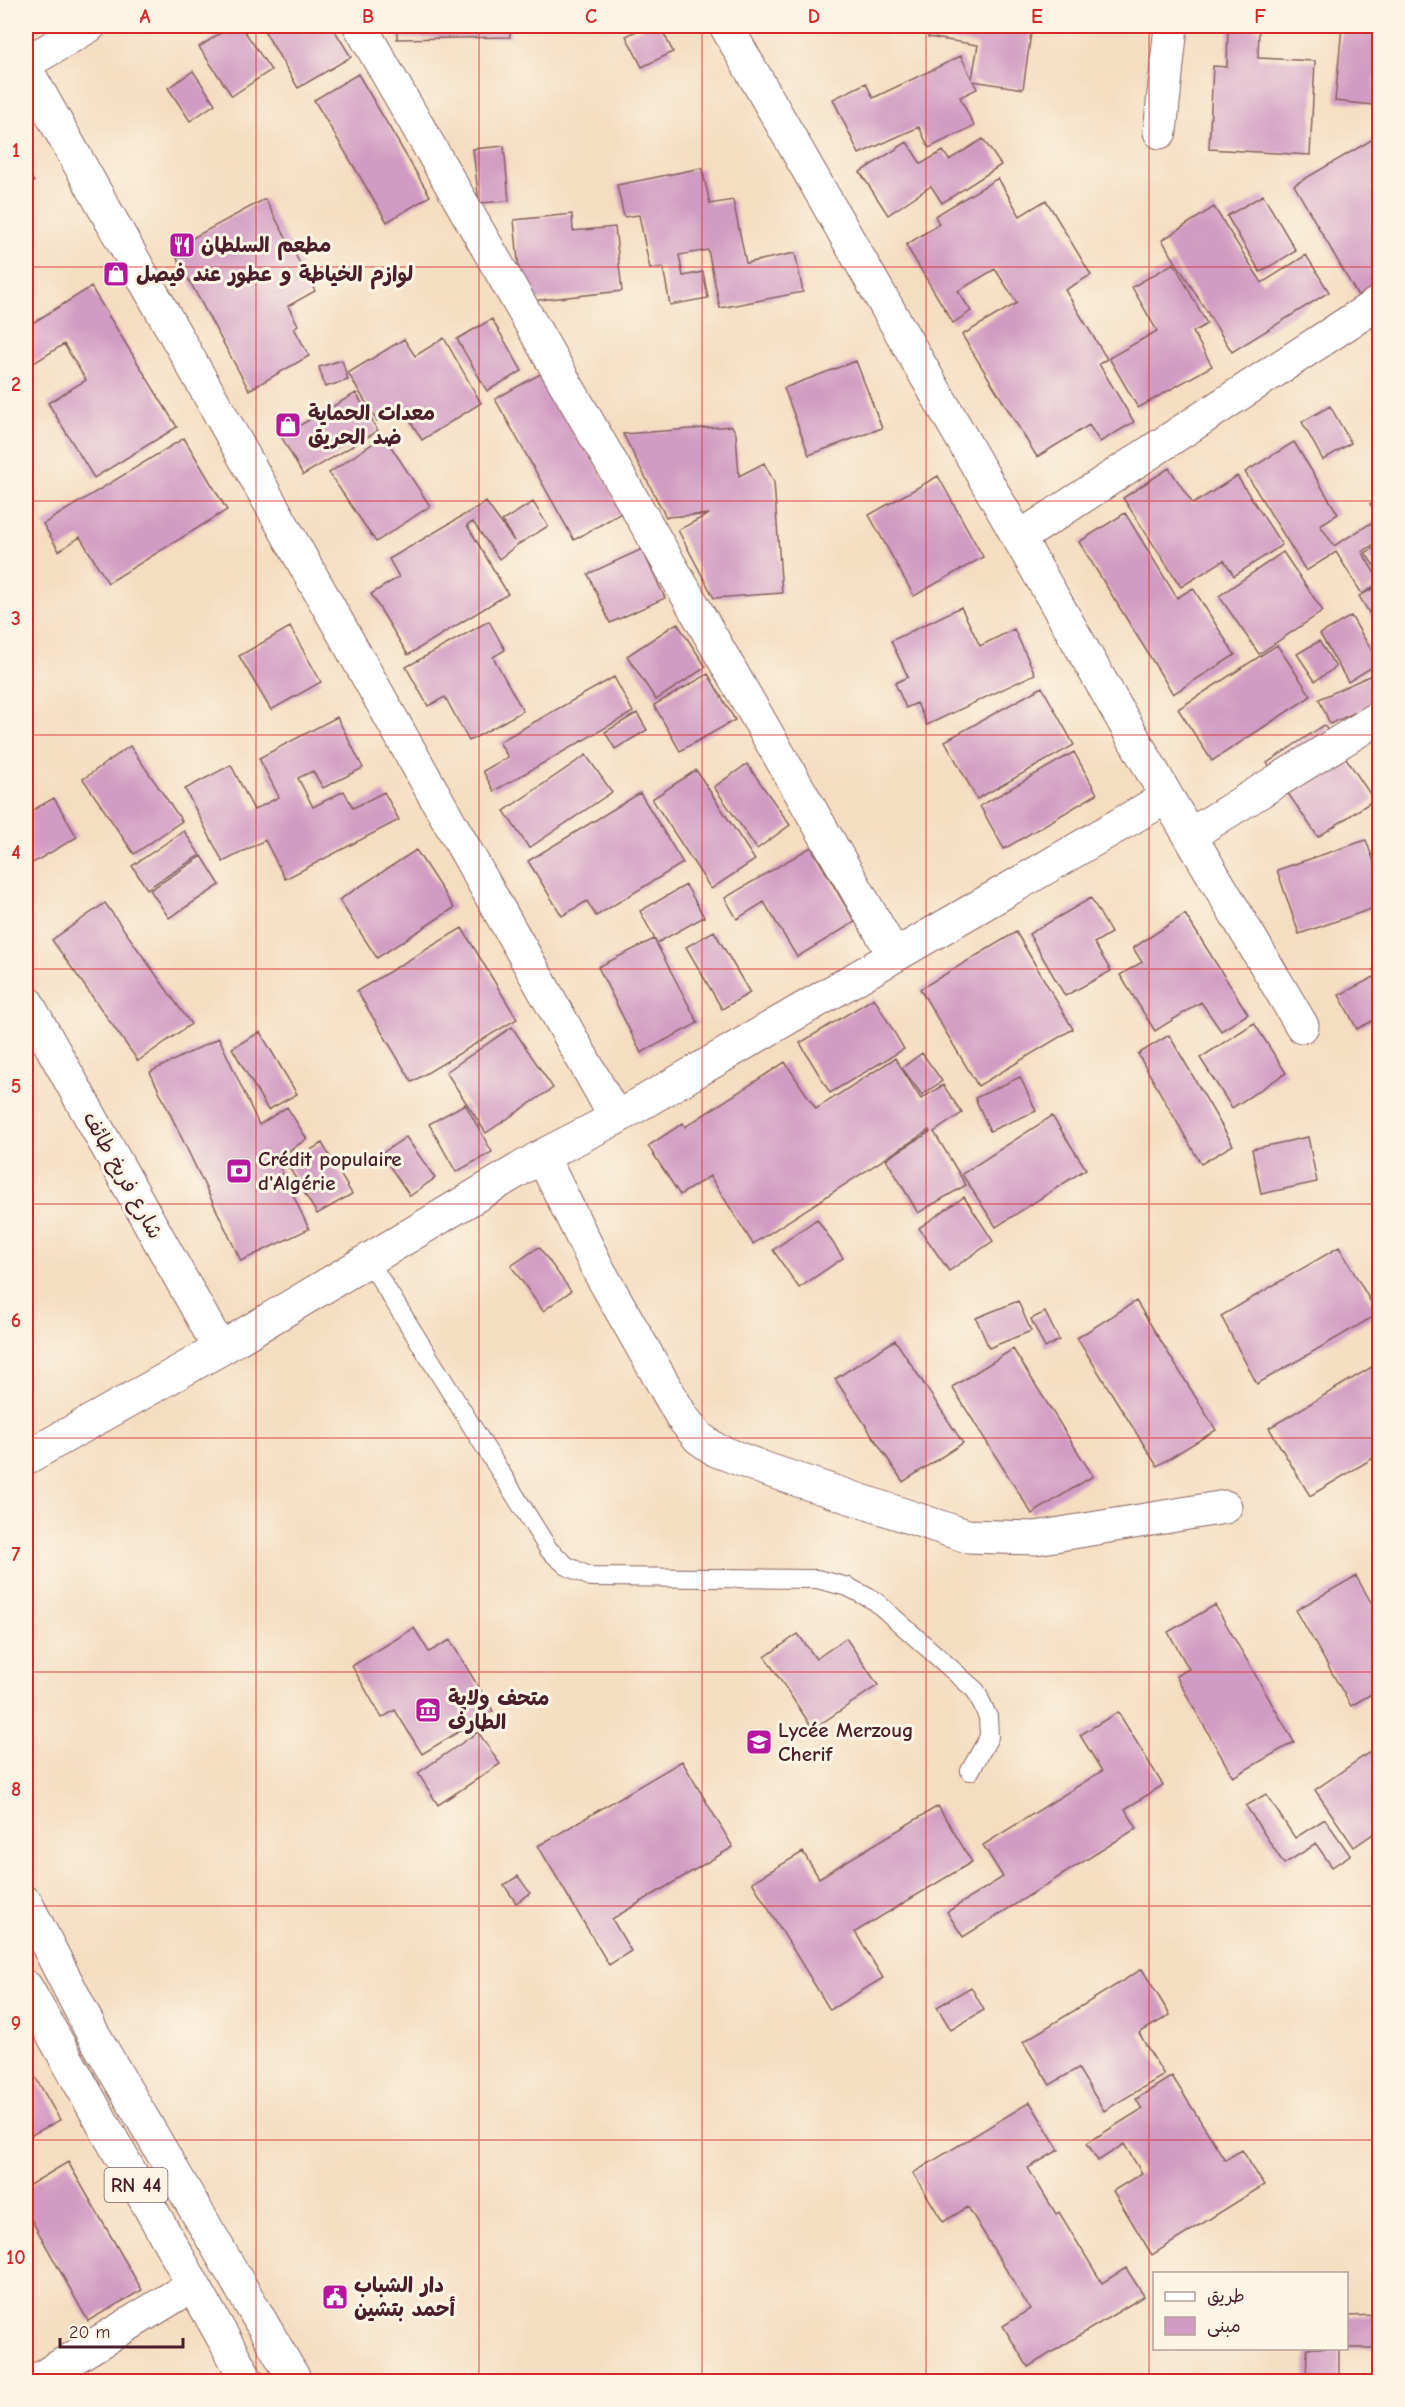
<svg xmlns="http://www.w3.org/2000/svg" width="1405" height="2407" font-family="'Comic Neue','Playpen Sans Arabic',sans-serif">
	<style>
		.building { fill: #d19cc3 }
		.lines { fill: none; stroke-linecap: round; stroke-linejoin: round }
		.lane-casing { stroke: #866260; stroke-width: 20 }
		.street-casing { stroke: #866260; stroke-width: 35 }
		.primary-casing { stroke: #866260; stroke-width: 35 }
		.lane { stroke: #fff; stroke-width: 18 }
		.street { stroke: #fff; stroke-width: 33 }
		.primary { stroke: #fff; stroke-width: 33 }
		.grid { fill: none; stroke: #d62828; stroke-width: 1.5; stroke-opacity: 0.55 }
		.labels { text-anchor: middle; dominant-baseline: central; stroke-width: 6; stroke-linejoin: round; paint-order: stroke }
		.shield { fill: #fcf5e5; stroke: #7f5f63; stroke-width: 1.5 }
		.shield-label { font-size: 20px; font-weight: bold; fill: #4a1f2b }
		.poi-label { font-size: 21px; font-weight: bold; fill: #4a1f2b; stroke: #fcf5e5; text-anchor: start }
		.street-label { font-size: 21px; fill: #4a1f2b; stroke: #fcf5e5 }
		.neatline { fill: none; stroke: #d62828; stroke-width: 2 }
		.grid-label { font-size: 20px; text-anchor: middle; font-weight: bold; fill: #d62828 }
	</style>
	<rect width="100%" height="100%" fill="#fcf5e5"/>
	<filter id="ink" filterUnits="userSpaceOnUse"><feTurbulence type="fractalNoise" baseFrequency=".0167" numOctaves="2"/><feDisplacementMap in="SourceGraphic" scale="12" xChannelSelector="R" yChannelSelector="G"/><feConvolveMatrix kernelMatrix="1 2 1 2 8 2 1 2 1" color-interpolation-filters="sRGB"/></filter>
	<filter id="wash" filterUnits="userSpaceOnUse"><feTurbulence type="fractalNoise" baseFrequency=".008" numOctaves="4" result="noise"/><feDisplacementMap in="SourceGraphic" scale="24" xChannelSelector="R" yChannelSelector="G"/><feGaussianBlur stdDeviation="1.35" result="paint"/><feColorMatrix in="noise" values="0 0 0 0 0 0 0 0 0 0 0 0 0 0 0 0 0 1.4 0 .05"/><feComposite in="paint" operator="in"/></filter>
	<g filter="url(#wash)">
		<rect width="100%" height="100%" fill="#f5ddc1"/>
		<g id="blocks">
			<path class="building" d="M231 26H241L271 70 232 96 199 47Z
				M276 26H332L351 57 298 88 265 32Z
				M397 26H510V37L397 39Z
				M646 26H660L673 52 642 67 626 36Z
				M929 26H1032L1023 89 973 81 977 89 960 97 974 126 929 148 919 127 859 154 833 99 866 83 873 98 961 56 972 79 978 45 928 37Z
				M1342 26H1380L1373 105 1335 101Z
				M1228 28 1259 29 1258 58 1315 61 1310 155 1209 149 1213 66 1227 67Z
				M193 71 215 104 190 121 168 88Z
				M358 74 430 196 387 222 314 100Z
				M1380 135V284L1358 296 1294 185Z
				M983 139 1001 165 942 203 931 186 888 215 860 172 907 142 921 164 943 151 949 160Z
				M504 146 509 201 479 203 473 149Z
				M26 168 34 182 26 186Z
				M702 168 710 204 733 200 746 263 795 253 803 292 720 308 708 250 679 255 683 276 703 272 708 298 670 305 663 267 650 269 639 215 624 217 617 185Z
				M998 178 1020 216 1046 200 1091 275 1065 290 1107 359 1099 364 1134 422 1100 442 1089 425 1037 457 962 335 1017 303 995 269 958 291 971 311 953 323 906 245 939 224 935 216Z
				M1263 195 1296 251 1260 272 1227 216Z
				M265 199 315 291 288 306 298 325 294 328 309 356 249 390 172 249Z
				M1214 207 1262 283 1306 255 1329 292 1232 352 1162 240Z
				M572 214 573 231 615 227 622 291 522 302 514 220Z
				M1174 263 1207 324 1193 332 1212 366 1138 408 1109 358 1157 331 1132 287Z
				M91 287 177 427 94 478 48 403 86 380 64 344 26 368V327Z
				M492 319 522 371 487 391 457 339Z
				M444 338 481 403 422 440 401 406 377 421 348 373 404 339 415 356Z
				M342 360 348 380 325 387 319 367Z
				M856 361 882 428 809 455 784 388Z
				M544 372 623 512 574 540 495 399Z
				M356 393 378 431 303 475 281 436Z
				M1330 406 1351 443 1323 460 1302 422Z
				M732 426 736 434 739 476 764 463 774 482 782 593 714 598 678 530 709 514 666 517 623 434Z
				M384 436 430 506 376 542 329 473Z
				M184 438 227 510 108 583 80 537 59 551 43 524Z
				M1294 442 1338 514 1320 525 1334 546 1376 520 1380 525V540L1362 552 1380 582 1362 594 1336 552 1306 571 1245 472Z
				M1169 468 1193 504 1237 476 1282 545 1234 576 1224 560 1181 587 1123 498Z
				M938 476 983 557 914 596 869 515Z
				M1380 497V517L1370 504Z
				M486 502 514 541 502 521 533 502 548 526 517 545 499 559 473 522 467 525 508 594 408 655 371 594 399 577 389 559Z
				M1125 513 1177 598 1193 588 1235 655 1173 694 1079 542Z
				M1380 544V574L1365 553Z
				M642 549 665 598 610 623 588 574Z
				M1283 552 1323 611 1259 654 1219 596Z
				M1380 585V631L1359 596Z
				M961 607 980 646 1014 629 1035 674 927 725 917 703 906 708 895 683 908 677 891 641Z
				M1351 616 1379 663 1348 682 1320 634Z
				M489 621 505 650 493 657 523 711 469 741 445 697 428 706 406 667Z
				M677 623 706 667 656 700 627 656Z
				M290 627 321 682 271 710 239 656Z
				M1319 641 1336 667 1315 681 1297 654Z
				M1277 645 1311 696 1212 761 1178 709Z
				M1380 671V701L1330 724 1319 699Z
				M708 674 735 720 680 751 654 705Z
				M614 677 633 712 494 791 483 771 508 757 499 742Z
				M1042 687 1074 745 977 799 945 741Z
				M637 713 647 730 615 749 605 732Z
				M337 717 363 768 323 788 313 771 298 778 313 807 344 791 353 808 384 792 399 820 285 879 265 840 223 862 185 789 231 765 254 810 279 797 259 758Z
				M1324 725 1374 800 1318 837 1267 763Z
				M130 746 182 821 134 854 83 779Z
				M1074 752 1097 794 1004 849 980 806Z
				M586 755 612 792 529 848 504 811Z
				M747 764 790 825 757 849 714 787Z
				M696 770 755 860 711 889 652 799Z
				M640 793 683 863 596 916 587 901 562 916 528 861Z
				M54 798 77 837 26 867V814Z
				M184 831 200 855 147 889 132 866Z
				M1366 840 1380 879V906L1299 934 1277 870Z
				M811 847 855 922 797 957 764 902 737 919 725 898Z
				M416 850 454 908 377 958 339 900Z
				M202 856 220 885 169 918 150 890Z
				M686 885 704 917 657 943 640 911Z
				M1091 898 1111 933 1094 943 1111 971 1065 996 1029 934Z
				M105 903 191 1024 138 1061 52 940Z
				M1185 914 1248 1014 1221 1031 1201 1002 1155 1031 1120 975 1142 962 1133 948Z
				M462 928 517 1019 412 1082 357 991Z
				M714 931 750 993 722 1009 686 947Z
				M1016 932 1073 1029 978 1086 920 989Z
				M654 939 698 1023 641 1053 598 967Z
				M1380 965V979L1373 970Z
				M1374 977 1380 986V1017L1357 1029 1339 995Z
				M874 998 904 1049 830 1093 800 1043Z
				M1254 1023 1286 1073 1232 1108 1200 1058Z
				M512 1027 553 1088 486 1133 446 1072Z
				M260 1032 297 1094 268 1110 232 1048Z
				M1169 1035 1233 1145 1201 1164 1138 1054Z
				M219 1038 259 1125 287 1107 307 1139 276 1159 309 1229 241 1261 150 1072Z
				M922 1053 942 1081 922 1095 902 1068Z
				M895 1058 921 1099 943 1085 962 1113 934 1132 966 1185 918 1213 886 1159 930 1132 929 1130 753 1244 710 1176 680 1195 648 1146 683 1123 685 1127 785 1062 816 1109Z
				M1020 1077 1036 1111 990 1131 975 1098Z
				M465 1104 492 1152 456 1172 429 1124Z
				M1052 1116 1086 1169 996 1227 962 1174Z
				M406 1137 435 1178 410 1196 381 1154Z
				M1308 1137 1317 1182 1261 1194 1252 1149Z
				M322 1143 352 1194 317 1214 287 1164Z
				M964 1197 993 1241 949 1271 919 1228Z
				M817 1219 843 1258 799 1288 773 1250Z
				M539 1247 571 1291 543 1311 511 1266Z
				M1339 1247 1378 1314 1257 1384 1221 1316Z
				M1018 1301 1031 1331 989 1348 976 1318Z
				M1136 1301 1216 1430 1157 1466 1077 1338Z
				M1045 1312 1059 1340 1045 1348 1031 1319Z
				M895 1340 963 1443 903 1482 835 1379Z
				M1013 1349 1093 1476 1032 1514 952 1387Z
				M1380 1362V1454L1310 1496 1269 1428Z
				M1356 1576 1380 1618V1689L1351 1706 1296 1610Z
				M1215 1605 1294 1742 1233 1777 1176 1676 1189 1669 1168 1632Z
				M414 1628 429 1652 450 1640 493 1711 422 1754 395 1710 382 1718 352 1666Z
				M798 1634 816 1659 846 1638 878 1685 813 1729 765 1657Z
				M1118 1712 1163 1785 1125 1809 1137 1828 963 1937 947 1912 1003 1877 983 1845 1102 1771 1080 1735Z
				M478 1732 500 1764 438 1805 418 1773Z
				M1374 1749 1380 1756V1829L1354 1847 1315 1790Z
				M682 1761 733 1847 612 1919 631 1951 609 1965 538 1846Z
				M1266 1794 1295 1838 1325 1819 1350 1855 1332 1867 1316 1844 1284 1864 1246 1806Z
				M938 1806 972 1862 855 1932 883 1978 830 2010 752 1882 803 1852 819 1878Z
				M518 1876 530 1893 516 1903 504 1885Z
				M1142 1969 1170 2015 1139 2033 1164 2075 1104 2111 1078 2068 1050 2085 1023 2042Z
				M971 1987 984 2010 951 2030 937 2007Z
				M26 2061 60 2120 26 2138Z
				M1172 2076 1225 2160 1242 2150 1264 2185 1152 2255 1113 2191 1142 2173 1124 2144 1098 2161 1087 2143 1142 2109 1136 2099Z
				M1030 2102 1059 2150 1028 2168 1056 2214 1059 2212 1102 2283 1126 2268 1144 2296 1028 2367 1003 2326 1030 2309 968 2207 943 2222 913 2173Z
				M68 2162 142 2290 88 2321 26 2210V2187Z
				M1380 2315V2348H1346V2316Z
				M1307 2348H1339V2382H1306Z"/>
		</g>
	</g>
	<g filter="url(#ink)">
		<use href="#blocks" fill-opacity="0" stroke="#866260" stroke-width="1.5"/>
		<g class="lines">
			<defs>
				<path id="lane" d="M369 1261 549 1550 567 1566 591 1577 817 1579 848 1587 875 1601 976 1691 988 1717 989 1737 970 1771"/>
				<path id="street" d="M360 26 894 955
					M726 26 1167 797 1302 1026
					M26 63 89 26
					M26 69 616 1118
					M1160 132 1171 26
					M1019 538 1380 302
					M1190 835 1380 717
					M26 1001 220 1349
					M542 1156 599 1271 682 1417 699 1438 716 1450 768 1470 967 1536 1036 1538 1225 1507
					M26 1458 220 1349 542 1156 616 1118 1167 797
					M34 2382 193 2285"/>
				<path id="primary" d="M26 1903 92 2032 296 2382
					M26 1987 248 2382"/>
			</defs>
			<use href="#lane" class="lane-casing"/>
			<use href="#street" class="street-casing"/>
			<use href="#primary" class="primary-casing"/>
			<use href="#lane" class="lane"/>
			<use href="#street" class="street"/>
			<use href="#primary" class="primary"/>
		</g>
	</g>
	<path class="grid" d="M256 26V2382M479 26V2382M702 26V2382M926 26V2382M1149 26V2382M26 267H1380M26 501H1380M26 735H1380M26 969H1380M26 1204H1380M26 1438H1380M26 1672H1380M26 1906H1380M26 2140H1380"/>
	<defs>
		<symbol id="restaurant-square" viewBox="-11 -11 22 22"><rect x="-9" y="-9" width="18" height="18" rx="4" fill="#b5179e" stroke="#fcf5e5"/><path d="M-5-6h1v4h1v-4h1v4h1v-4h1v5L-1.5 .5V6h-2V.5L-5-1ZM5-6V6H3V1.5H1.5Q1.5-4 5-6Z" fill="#fff"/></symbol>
		<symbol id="shop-square" viewBox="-11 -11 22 22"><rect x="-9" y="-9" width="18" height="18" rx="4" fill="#b5179e" stroke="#fcf5e5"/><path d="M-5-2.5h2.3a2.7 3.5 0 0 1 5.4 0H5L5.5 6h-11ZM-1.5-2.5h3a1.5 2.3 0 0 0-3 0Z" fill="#fff"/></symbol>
		<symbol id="bank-square" viewBox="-11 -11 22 22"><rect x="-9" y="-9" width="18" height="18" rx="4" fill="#b5179e" stroke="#fcf5e5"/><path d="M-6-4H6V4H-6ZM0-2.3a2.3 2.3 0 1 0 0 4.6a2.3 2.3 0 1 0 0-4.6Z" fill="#fff"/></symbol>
		<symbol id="museum-square" viewBox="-11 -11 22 22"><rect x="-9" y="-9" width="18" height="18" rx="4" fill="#b5179e" stroke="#fcf5e5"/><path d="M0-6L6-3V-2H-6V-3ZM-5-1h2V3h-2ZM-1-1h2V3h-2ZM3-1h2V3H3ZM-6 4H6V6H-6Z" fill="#fff"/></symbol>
		<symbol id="school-square" viewBox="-11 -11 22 22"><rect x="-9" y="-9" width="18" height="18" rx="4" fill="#b5179e" stroke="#fcf5e5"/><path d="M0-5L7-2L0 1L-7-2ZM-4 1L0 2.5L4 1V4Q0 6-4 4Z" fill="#fff"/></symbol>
		<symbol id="civic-square" viewBox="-11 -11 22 22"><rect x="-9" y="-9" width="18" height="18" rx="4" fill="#b5179e" stroke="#fcf5e5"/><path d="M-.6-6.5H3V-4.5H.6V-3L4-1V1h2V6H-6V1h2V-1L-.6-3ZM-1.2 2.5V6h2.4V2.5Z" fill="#fff"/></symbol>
	</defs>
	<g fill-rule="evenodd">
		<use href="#restaurant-square" x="167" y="230" width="30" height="30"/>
		<use href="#shop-square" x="101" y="259" width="30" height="30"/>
		<use href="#shop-square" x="273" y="410" width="30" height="30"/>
		<use href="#bank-square" x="224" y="1156" width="30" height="30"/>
		<use href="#museum-square" x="413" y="1695" width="30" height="30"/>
		<use href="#school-square" x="744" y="1727" width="30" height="30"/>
		<use href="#civic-square" x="320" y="2282" width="30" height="30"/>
	</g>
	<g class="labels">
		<rect class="shield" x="104.5" y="2168" width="63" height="34" rx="4.5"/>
		<g class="shield-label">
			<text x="136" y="2185">RN 44</text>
		</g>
		<g class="poi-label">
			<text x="201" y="245">مطعم السلطان</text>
			<text x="136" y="274">لوازم الخياطة و عطور عند فيصل</text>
			<text x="308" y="413">معدات الحماية<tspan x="308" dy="24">ضد الحريق</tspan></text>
			<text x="258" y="1159">Crédit populaire<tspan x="258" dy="24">d'Algérie</tspan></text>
			<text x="448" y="1698">متحف ولاية<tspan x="448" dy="24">الطارف</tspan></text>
			<text x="778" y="1730">Lycée Merzoug<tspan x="778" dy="24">Cherif</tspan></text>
			<text x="354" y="2285">دار الشباب<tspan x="354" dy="24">أحمد بتشين</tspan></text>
		</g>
		<g class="street-label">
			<text transform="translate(123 1175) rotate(61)">شارع فريخ طائف</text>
		</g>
	</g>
	<rect width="1405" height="2407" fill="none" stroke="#fcf5e5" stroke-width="66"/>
	<rect x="1153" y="2272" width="195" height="78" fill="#fcf5e5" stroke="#b59f9b" stroke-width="1.5"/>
	<rect x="1165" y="2292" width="30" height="9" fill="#ffffff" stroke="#b59f9b" stroke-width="1.5"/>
	<text x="1207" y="2302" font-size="18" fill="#4a1f2b">طريق</text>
	<rect x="1165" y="2317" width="30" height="18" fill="#d19cc3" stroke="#b59f9b" stroke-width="1.5"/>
	<text x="1207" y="2332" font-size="18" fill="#4a1f2b">مبنى</text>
	<path d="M60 2338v9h123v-9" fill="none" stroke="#4a1f2b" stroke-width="3"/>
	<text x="69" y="2338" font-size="18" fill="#4a1f2b" stroke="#fcf5e5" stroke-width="4.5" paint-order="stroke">20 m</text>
	<rect x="33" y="33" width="1339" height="2341" class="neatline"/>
	<g class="grid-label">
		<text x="145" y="23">A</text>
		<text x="368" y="23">B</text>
		<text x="591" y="23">C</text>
		<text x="814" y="23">D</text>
		<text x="1037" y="23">E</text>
		<text x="1260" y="23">F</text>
		<text x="16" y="157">1</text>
		<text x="16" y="391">2</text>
		<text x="16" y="625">3</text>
		<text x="16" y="859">4</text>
		<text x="16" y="1093">5</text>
		<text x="16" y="1327">6</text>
		<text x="16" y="1561">7</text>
		<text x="16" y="1796">8</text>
		<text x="16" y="2030">9</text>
		<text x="16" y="2264">10</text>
	</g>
</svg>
